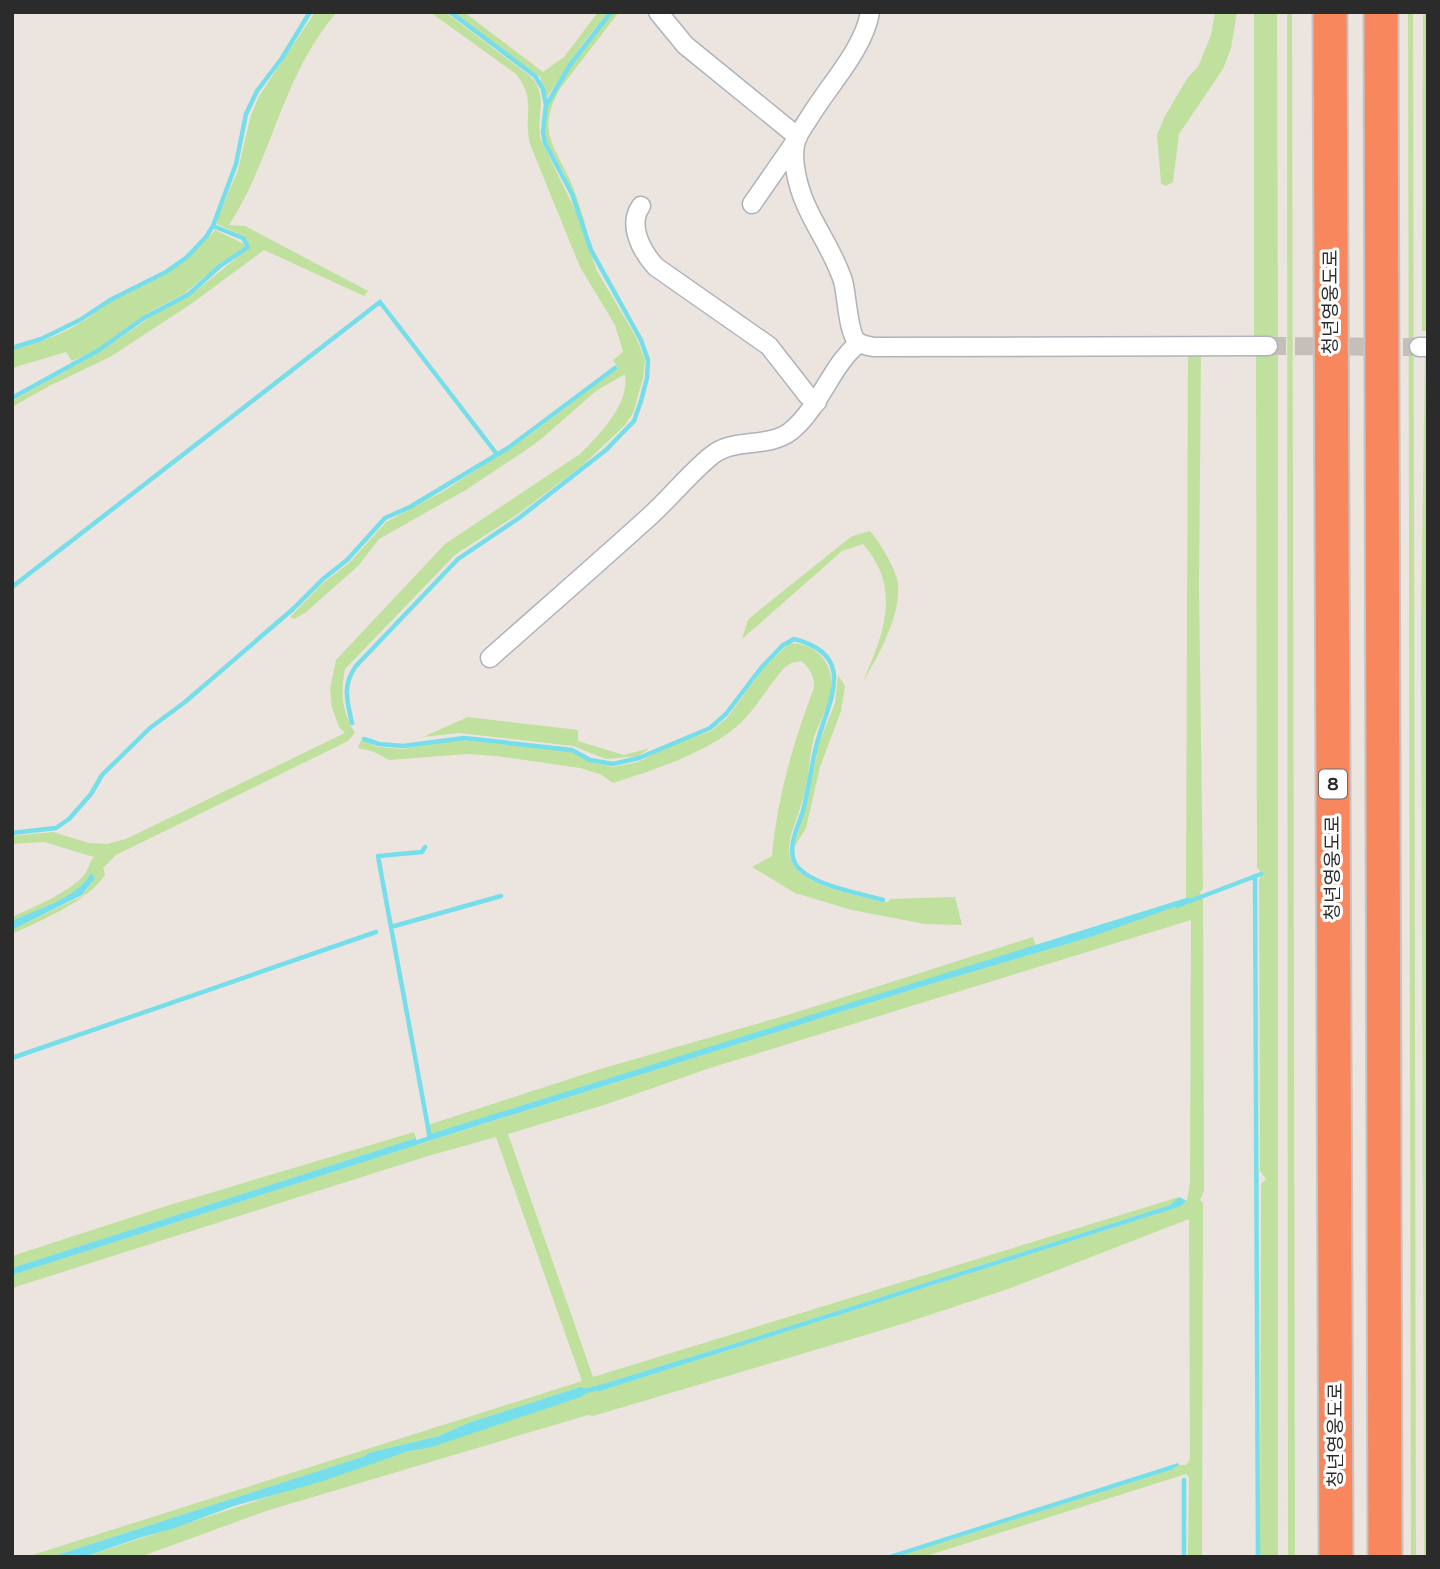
<svg xmlns="http://www.w3.org/2000/svg" width="1440" height="1569" font-family="'Varela Round','Noto Sans KR',sans-serif">
	<style>
		.green { fill: #bfe19d; fill-rule: evenodd }
		.water { fill: #76deea }
		.lines { fill: none; stroke-linecap: round; stroke-linejoin: round }
		.stream { stroke: #76deea; stroke-width: 4.5 }
		.street-tunnel { stroke: #c5bfba; stroke-width: 18; stroke-dasharray: 18 9; stroke-linecap: butt }
		.street-casing { stroke: #aeb3bb; stroke-width: 21 }
		.highway-casing { stroke: #c4c4c4; stroke-width: 37 }
		.street { stroke: #fff; stroke-width: 18 }
		.highway { stroke: #f8875e; stroke-width: 33 }
		.labels { text-anchor: middle; dominant-baseline: central; stroke-width: 6; stroke-linejoin: round; paint-order: stroke }
		.shield { fill: #fff; stroke: #6b6b6b; stroke-width: 2 }
		.shield-label { font-size: 18px; font-weight: bold; fill: #2b2b2b }
		.street-label { font-size: 19px; fill: #2b2b2b; stroke: #fff }
	</style>
	<rect width="100%" height="100%" fill="#ece4de"/>
	<path class="green" d="M315 12H337C282 75 273 157 229 225L245 226 368 291 364 296 264 250 191 304 110 357 49 386 12 407 14 400 101 351 161 310 191 295 250 247 244 236 217 224 218 217 238 170 251 115 259 96Z
		M430 12H445L530 76C550 97 535 114 541 140L577 214 597 271 636 337 645 360 643 378 633 413 625 425 583 465 518 514 456 554 345 669C340 694 342 711 355 733L348 741 116 855 103 868 105 875C88 901 40 921 12 934V930L82 896 95 878 91 874C77 898 37 910 12 921V917C31 908 76 890 86 872 89 867 89 863 94 857L44 842 12 844V836L53 832 89 843 107 844 126 839 345 733 339 727 332 708 330 689 336 660 445 544 580 454C600 434 630 404 625 374L596 391 540 440 520 454 464 491 379 539 358 566 305 613 294 619 290 617 322 584 349 563 386 522 442 492 527 437 618 368 613 360 623 352 615 325 580 267 530 144C523 115 537 100 516 74Z
		M452 12H464L543 72 564 57 598 12H608L581 46 547 97 540 77Z
		M613 12H619L559 90C538 131 552 142 569 178 576 192 580 209 586 225 575 211 573 191 565 175 558 162 545 148 544 132 542 92 589 42 613 12Z
		M1215 12H1237L1231 48 1223 69 1179 134 1173 182 1165 186 1161 183 1157 135 1165 116 1188 77 1198 67 1211 35Z
		M1254 12H1277L1278 337 1254 336Z
		M1287 12H1292L1295 1557H1288Z
		M1408 12H1413L1416 1557H1411Z
		M1423 12H1428V331H1422Z
		M215 230 244 244 245 247 222 262 185 293 151 311 98 349 72 361 66 352 12 368V350C38 344 65 333 87 319 93 315 98 309 104 305 149 280 181 271 215 230Z
		M1425 348H1428V1557H1424L1421 627Z
		M1278 350V1557H1260L1261 1184 1266 1179 1260 1171 1259 879 1263 874 1257 868 1256 352Z
		M1188 351 1201 352 1199 588 1203 888 1200 893 1203 900 1204 1191 1200 1200 1203 1203 1202 1557H1188L1189 1477 1186 1474 923 1557H897L1171 1470 1179 1465H1186L1190 1460 1189 1219 1011 1288 899 1325 593 1416 588 1415 266 1511 140 1557H84L409 1451 432 1446 581 1397 587 1393 580 1387 468 1423 439 1436 368 1453 365 1456 51 1557H26L582 1381 496 1137 428 1156 12 1288V1275L417 1145 914 989 1091 937 1190 898H1186ZM1191 920 1190 1183 1187 1201 1179 1207 597 1392 596 1386 749 1339 1170 1205 1179 1197 593 1377 508 1134 607 1104 710 1068Z
		M870 531C880 543 896 568 898 584 901 614 879 656 863 681 884 634 902 588 863 544L842 551 742 639 748 620 752 616 852 536Z
		M789 643C817 643 835 664 831 692 828 708 819 722 814 737 809 756 809 776 804 795 800 812 791 829 789 846 789 850 790 859 792 862 803 887 858 895 882 902H888L890 899 955 897 962 925 925 924 852 910 795 893 752 867 772 856C777 799 793 742 814 688 815 677 810 668 801 661L791 663 784 668C767 687 756 710 736 727 706 753 651 771 613 783L600 774 580 768 497 756 467 754 389 760 374 752 358 748 361 740 378 747 401 749 461 740 570 751 595 763 613 767 638 762 664 748 711 731 727 718 762 670Z
		M838 675 845 686 841 711 820 767 806 828 794 847 808 797 819 743 835 703Z
		M468 717 578 730V741L624 755 650 748 638 756 606 759 573 746 459 733 423 737Z
		M1033 937 1036 946 427 1135 425 1126 597 1070 794 1013Z
		M414 1132 416 1138 12 1268V1256L160 1208Z"/>
	<path class="water" d="M91 873 95 878 82 895 12 930V921C37 909 78 898 91 873Z
		M1186 898H1191L1188 902 1091 937 914 989 429 1141 427 1135Z
		M416 1138 417 1145 12 1275V1268Z
		M1179 1197 1187 1201 1179 1207 597 1392 596 1386 749 1339 1170 1205Z
		M580 1387 585 1388 587 1393 581 1397 432 1447 409 1451 320 1482 234 1506 175 1528 139 1538 84 1557H51L365 1456 368 1453 439 1436 468 1423Z
		M1178 1463 1179 1465 1171 1470 897 1557H883Z"/>
	<g class="lines">
		<path class="stream" d="M547 104 570 65 611 12
			M12 348 41 339 80 320 110 300 166 272 187 257 206 237 213 226 236 164 246 114 257 91 282 58 310 12
			M12 398 99 350 144 318 189 294 220 266 248 247 243 238 213 226
			M12 587 380 302 496 453
			M352 723C347 701 342 685 356 666L458 559 519 518 606 450 634 421 641 401 647 378 648 360 641 340 591 250 572 194 545 143 543 132 546 105 543 89 535 76 450 12
			M364 739 379 744 403 746 464 738 572 750 590 760 613 764 639 758 710 728 726 714 761 668 783 645 794 639C858 655 829 700 817 743 811 765 809 789 803 811 798 826 787 848 795 863 807 885 860 893 883 900
			M12 833 56 828 69 819 91 794 102 775 150 728 185 702 293 609 323 579 347 560 385 518 410 507 508 448 615 368
			M1255 876 1258 1557
			M1177 906 1261 874
			M391 927 378 856 422 852 425 847
			M12 1058 376 932
			M430 1138 391 927 501 896
			M412 1144 433 1137
			M582 1392 600 1387
			M1184 1480V1557"/>
		<path class="street-tunnel" d="M1268 346 1419 347"/>
		<defs>
			<path id="street" d="M658 12 685 45 798 137
				M870 12C864 49 829 85 809 118 805 125 798 133 796 141 793 150 794 164 796 173 803 214 831 243 843 281 847 295 848 335 858 342 862 345 869 346 874 347L1268 346
				M752 204 795 142
				M641 206C627 225 642 252 656 267L769 346 808 396 817 402
				M1419 347H1428
				M490 658C543 611 597 564 650 516 671 497 689 474 711 456 733 437 768 449 791 431 821 406 831 365 859 343"/>
			<path id="highway" d="M1330 12 1336 1557
				M1381 12 1385 1557"/>
		</defs>
		<use href="#street" class="street-casing"/>
		<use href="#highway" class="highway-casing"/>
		<use href="#street" class="street"/>
		<use href="#highway" class="highway"/>
	</g>
	<g class="labels">
		<rect class="shield" x="1319" y="769.5" width="28" height="29" rx="5"/>
		<g class="shield-label">
			<text x="1333" y="784">8</text>
		</g>
		<g class="street-label">
			<text transform="translate(1331 302) rotate(-90)">청년영웅도로</text>
			<text transform="translate(1333 868) rotate(-90)">청년영웅도로</text>
			<text transform="translate(1336 1435) rotate(-90)">청년영웅도로</text>
		</g>
	</g>
	<rect width="1440" height="1569" fill="none" stroke="#2b2b2b" stroke-width="28"/>
</svg>
